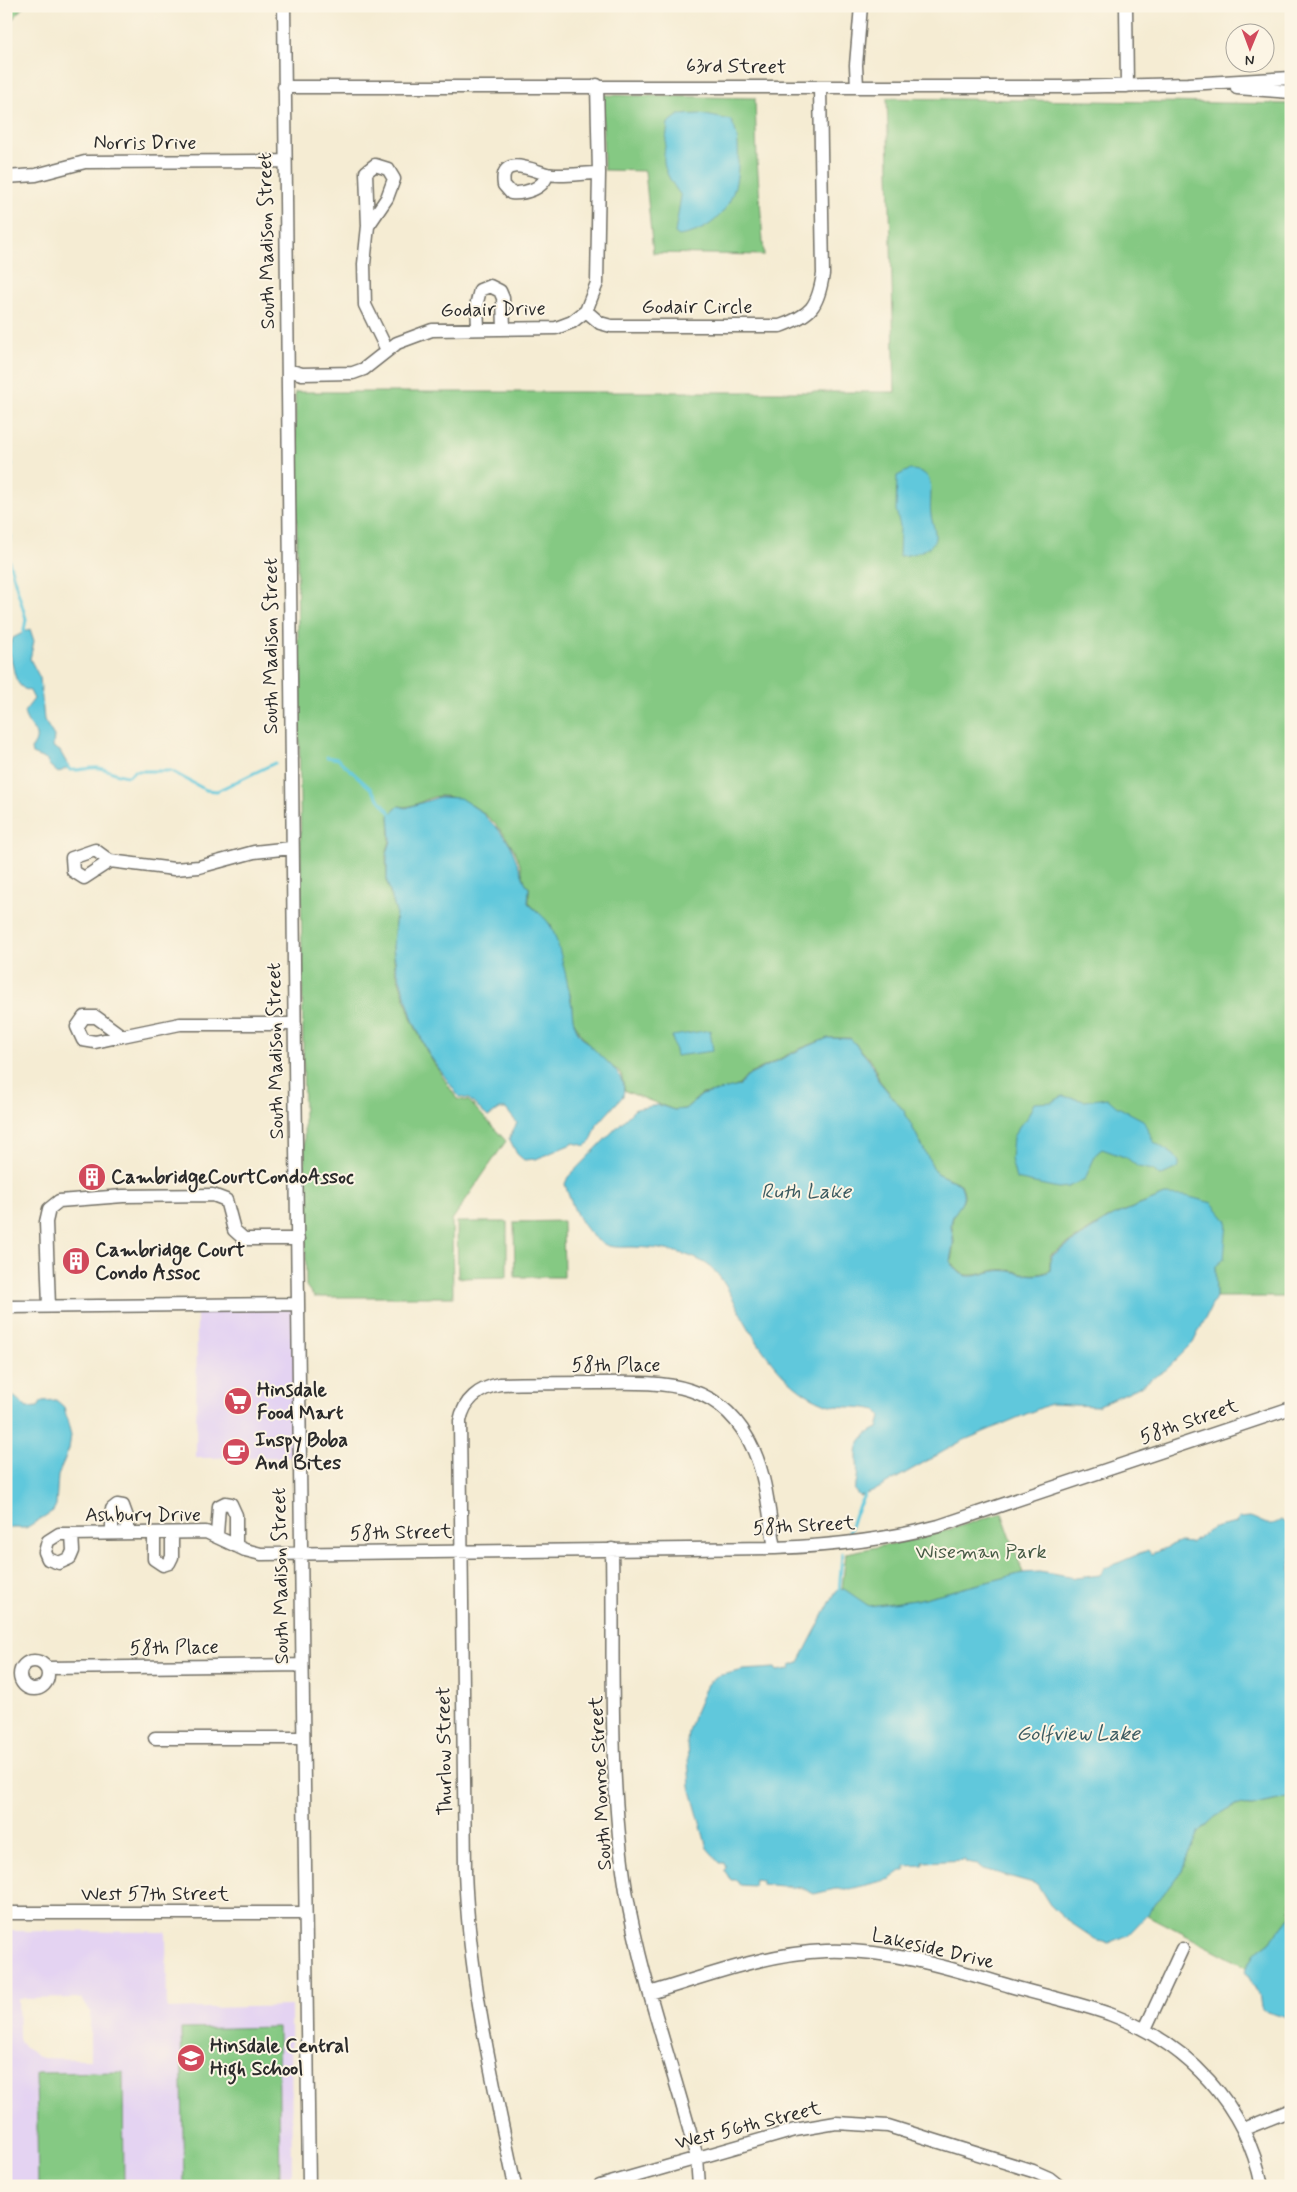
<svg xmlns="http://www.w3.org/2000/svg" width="1297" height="2192" font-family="Mynerve,sans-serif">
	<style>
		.built { fill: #e4d3f2; fill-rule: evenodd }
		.green { fill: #85c983; stroke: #587a57 }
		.water { fill: #60c8dc; stroke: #467a84 }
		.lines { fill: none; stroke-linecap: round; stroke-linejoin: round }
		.stream { stroke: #60c8dc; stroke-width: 3 }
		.minor-casing { stroke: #726f66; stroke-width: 15 }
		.minor { stroke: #fff; stroke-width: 12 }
		.labels { text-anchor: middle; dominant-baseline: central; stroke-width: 4; stroke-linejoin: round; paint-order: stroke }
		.street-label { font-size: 20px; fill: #2b2b2b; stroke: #fcf5e5 }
		.poi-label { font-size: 20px; font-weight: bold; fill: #2b2b2b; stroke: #fcf5e5; text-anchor: start }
		.park-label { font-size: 20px; fill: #465a45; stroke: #fcf5e5 }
		.water-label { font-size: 21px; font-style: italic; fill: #3b5a60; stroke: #fcf5e5 }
	</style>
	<rect width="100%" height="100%" fill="#fcf5e5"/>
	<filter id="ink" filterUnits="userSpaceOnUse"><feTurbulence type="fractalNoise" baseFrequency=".02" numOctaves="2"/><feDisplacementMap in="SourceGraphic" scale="10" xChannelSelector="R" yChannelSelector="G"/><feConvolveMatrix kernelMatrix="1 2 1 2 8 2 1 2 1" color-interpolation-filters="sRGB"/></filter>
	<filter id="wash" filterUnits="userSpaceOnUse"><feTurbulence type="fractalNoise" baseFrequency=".0096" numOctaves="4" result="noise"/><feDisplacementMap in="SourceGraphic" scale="20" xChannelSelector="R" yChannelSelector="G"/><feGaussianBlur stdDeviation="1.12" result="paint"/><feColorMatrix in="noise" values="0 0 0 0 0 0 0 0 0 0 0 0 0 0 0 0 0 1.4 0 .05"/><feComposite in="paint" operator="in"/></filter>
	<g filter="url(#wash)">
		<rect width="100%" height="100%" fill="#f5ecd3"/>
		<path class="built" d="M298 1304 301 1457 196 1458 197 1305Z
			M6 1931 166 1932 167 2009 291 2006 292 2186H6ZM82 1998 90 2011V2059L41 2058 25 2047 19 2039 18 1999Z"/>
		<path class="green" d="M6 6H24L6 27Z
			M602 95 755 98 757 160 764 255 653 253 645 171 604 170Z
			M887 98 1291 104V1297H1216L1215 1267 1165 1195 1112 1216 1050 1255V1270C1030 1281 1015 1267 996 1270 987 1272 978 1276 968 1275 960 1275 955 1267 951 1261 952 1255 953 1248 954 1242 954 1234 950 1227 953 1218 957 1203 970 1204 961 1184L936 1173 904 1111 879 1080 874 1064 850 1038H828L799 1049 748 1075 739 1085 728 1090 702 1094 685 1109 674 1110 625 1091 621 1074 592 1049 578 1030 573 1020 571 998 551 925 529 903V887L525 882C521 869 518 854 510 843 495 820 468 795 439 796 425 797 413 810 399 806L389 815 390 841 386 854 387 882 396 912 393 948 395 968 412 1020 428 1054 457 1099 469 1101 506 1141 452 1220 453 1297H314L306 1286 295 392H895Z
			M563 1221 564 1277H515L514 1222Z
			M457 1222H507V1277L458 1278Z
			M1002 1513 1023 1573 916 1600 869 1606 842 1589 846 1553 922 1538Z
			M1291 1797V1916L1271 1941 1255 1953 1247 1967 1147 1915 1182 1870 1199 1832 1215 1817 1235 1805 1252 1806Z
			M278 2027 280 2186H184L181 2029Z
			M123 2072 124 2186H38L36 2073Z"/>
		<path class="water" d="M700 114 731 120C738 133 739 147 738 162 738 200 719 230 679 236L675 233 681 196C657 162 664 163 668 123L679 115Z
			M909 470C940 470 928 496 931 515 932 523 936 530 935 538 934 550 909 556 899 556L900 526 896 510 897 476Z
			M30 629 34 641 30 659 40 678 44 720 54 736 53 747 60 751 69 767 58 773 49 765 47 760 32 754 31 749C45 732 27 729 24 712L34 699 30 691C11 687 15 663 8 649L13 638Z
			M439 797 460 798 480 811 498 829 510 844 525 882 529 888 528 903C535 910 545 917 550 925 558 938 567 980 570 996 573 1007 571 1019 577 1030 589 1052 630 1070 623 1096L597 1125 591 1141 586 1146 574 1143 536 1159 524 1160 517 1154 509 1138 517 1123 506 1109H500L488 1117 469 1099 459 1097 428 1053 413 1020 396 967 393 947 396 912 387 882V853L391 841 389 815 399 806 406 808Z
			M710 1030 713 1051 676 1056 672 1036Z
			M828 1038 851 1039 873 1065 878 1080 904 1111 936 1173 960 1184C971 1206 951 1207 951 1226 951 1230 953 1234 953 1238 954 1245 951 1254 950 1261 955 1268 959 1275 968 1276 977 1277 987 1272 996 1271 1015 1268 1031 1281 1050 1271L1051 1256 1113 1216 1165 1195 1186 1196 1212 1203 1227 1221 1224 1259 1215 1267 1216 1297 1193 1343 1167 1369 1137 1388 1097 1406 1050 1404 962 1441 872 1492 859 1496 854 1490C865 1464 843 1443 878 1428L881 1417 876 1410C855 1404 838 1411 817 1400 786 1385 762 1352 746 1323 735 1305 723 1272 703 1262 680 1250 658 1248 633 1247 625 1247 613 1248 606 1245 583 1235 572 1207 565 1184L568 1177 635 1109 659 1105 674 1110 685 1109 702 1095 739 1086 748 1076 799 1050Z
			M1063 1096 1085 1101 1107 1098 1116 1106 1143 1120 1154 1142 1174 1155 1179 1162V1167L1160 1176 1153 1170 1138 1167 1127 1158 1102 1149 1096 1154 1085 1179 1068 1187 1058 1188 1016 1179 1011 1159 1013 1137 1020 1125 1026 1120 1034 1103 1052 1102Z
			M6 1393 16 1398 27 1408 38 1407 42 1401 56 1400 64 1407 71 1435 69 1449 58 1475 56 1505 53 1511 26 1528H6Z
			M1250 1517C1263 1521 1268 1529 1281 1520L1291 1527V1797L1252 1806 1235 1805 1215 1817 1199 1832 1182 1870 1147 1915 1128 1935 1109 1943 1098 1941 1065 1919 1050 1905 1037 1884 983 1869 978 1865 966 1863 965 1860 923 1862V1865L905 1866V1871H901L890 1879 850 1889H835L814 1894 802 1888 761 1884V1880L754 1879 753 1886 740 1885 737 1880H731L724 1870 726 1868 724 1863H720L707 1848 690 1787 687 1744 688 1731 693 1717 707 1684 717 1676 744 1670 775 1668 777 1671 790 1669 791 1665 799 1662 836 1591 844 1589 869 1606 916 1600 1023 1573 1039 1572 1076 1578 1100 1575 1104 1569 1148 1550 1151 1554 1180 1542 1190 1543 1213 1528 1237 1523 1239 1518Z
			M1291 1916V2019L1267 2012 1261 2007 1259 1995 1245 1971 1255 1953 1271 1941Z"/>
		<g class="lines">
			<path class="stream" d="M6 448 12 465 6 472
				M6 530 11 537 6 549
				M6 551 26 619 23 636
				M327 757 338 759 370 788 393 816
				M66 765 70 770C80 771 89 767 98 768 109 769 118 776 129 776L134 771H171L206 790 217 791 275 763
				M848 1536 855 1514 866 1491
				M839 1593 842 1553"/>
		</g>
	</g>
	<g filter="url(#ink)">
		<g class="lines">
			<defs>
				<path id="minor" d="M284 6C292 733 298 1459 309 2186
					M1126 6 1127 86
					M284 87H1064L1188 84 1291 78
					M857 87 856 65 861 6
					M1237 88 1291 92
					M375 165 388 169 394 179 387 198 368 226 366 172Z
					M547 174C544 189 524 194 511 193L504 185C499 154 532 170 547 174 560 177 584 173 599 173
					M6 177 36 175 85 162 285 161
					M368 226 364 264 365 305 387 350
					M586 311 600 323 611 326H780C811 315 818 307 823 274L820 87
					M586 311 597 283 599 173 597 85
					M478 328 477 302 480 290 490 286 500 291 503 298 504 329
					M288 370 302 374 353 373 364 369 397 343 432 330 556 328 572 322 586 311
					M110 861 84 878 73 871 72 858 95 850 110 861 174 869 199 867 254 852 291 848
					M122 1036 95 1042 83 1040 77 1027 84 1017H96L122 1036 180 1024H295
					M49 1306 46 1222 49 1209 59 1201 123 1196 213 1195 226 1200 234 1230 244 1239H298
					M6 1307 298 1304
					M112 1533V1509L117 1505 123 1506 127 1517V1533
					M154 1533V1559L163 1565 169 1563 172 1557V1533
					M72 1534 73 1551 70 1558 59 1563 48 1559 45 1552 48 1541 59 1534H70L206 1532 245 1550 261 1554 775 1548C831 1546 885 1540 939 1526L1291 1408
					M217 1535 219 1506 225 1503 231 1504 236 1515V1546
					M612 1549C614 1663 608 1778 626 1890 641 1981 674 2069 697 2158L699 2186
					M20 1675a14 14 0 1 1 28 0a14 14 0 1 1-28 0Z
					M47 1668 301 1665
					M155 1738H302
					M6 1913H305
					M650 1993C707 1976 766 1953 826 1951 890 1949 950 1968 1010 1986 1044 1996 1079 2003 1112 2015 1188 2044 1246 2105 1262 2186
					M1145 2029 1182 1949
					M1244 2129 1291 2110
					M515 2186C493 2081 469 1979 465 1871L460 1421C464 1400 479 1388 500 1384 533 1383 566 1383 599 1383 665 1382 723 1380 754 1451 767 1480 769 1516 775 1548
					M600 2186 795 2130 836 2123 888 2126 1033 2171 1049 2178 1059 2186"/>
			</defs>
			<use href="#minor" class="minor-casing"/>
			<use href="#minor" class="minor"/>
		</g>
	</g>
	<defs>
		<symbol id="building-disc" viewBox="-11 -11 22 22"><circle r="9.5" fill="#d1495b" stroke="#fcf5e5"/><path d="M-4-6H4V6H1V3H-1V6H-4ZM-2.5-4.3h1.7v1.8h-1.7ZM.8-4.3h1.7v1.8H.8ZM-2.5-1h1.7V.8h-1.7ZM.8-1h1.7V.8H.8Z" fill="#fff"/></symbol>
		<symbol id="supermarket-disc" viewBox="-11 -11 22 22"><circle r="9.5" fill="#d1495b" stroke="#fcf5e5"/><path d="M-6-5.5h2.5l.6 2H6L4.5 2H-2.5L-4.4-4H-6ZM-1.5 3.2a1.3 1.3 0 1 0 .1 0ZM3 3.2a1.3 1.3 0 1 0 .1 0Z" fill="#fff"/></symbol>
		<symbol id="cafe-disc" viewBox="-11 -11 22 22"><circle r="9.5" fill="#d1495b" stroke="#fcf5e5"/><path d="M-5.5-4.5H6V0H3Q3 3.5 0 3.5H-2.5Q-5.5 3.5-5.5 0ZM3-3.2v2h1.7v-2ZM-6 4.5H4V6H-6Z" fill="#fff"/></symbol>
		<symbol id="school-disc" viewBox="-11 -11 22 22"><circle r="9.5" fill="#d1495b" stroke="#fcf5e5"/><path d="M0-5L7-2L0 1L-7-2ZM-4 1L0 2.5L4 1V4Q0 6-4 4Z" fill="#fff"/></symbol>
	</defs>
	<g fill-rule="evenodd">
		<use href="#building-disc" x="76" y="1161" width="32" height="32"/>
		<use href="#building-disc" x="60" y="1245" width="32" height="32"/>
		<use href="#supermarket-disc" x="222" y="1385" width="32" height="32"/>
		<use href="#cafe-disc" x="220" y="1436" width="32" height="32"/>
		<use href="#school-disc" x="175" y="2042" width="32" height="32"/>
	</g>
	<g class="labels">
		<g class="street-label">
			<text transform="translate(736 67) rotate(1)">63rd Street</text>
			<text x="145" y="143">Norris Drive</text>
			<text transform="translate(267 241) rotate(-91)">South Madison Street</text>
			<text x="697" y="307">Godair Circle</text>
			<text transform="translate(493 310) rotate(-1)">Godair Drive</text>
			<text transform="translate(271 646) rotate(-90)">South Madison Street</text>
			<text transform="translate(276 1051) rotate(-91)">South Madison Street</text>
			<text x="616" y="1365">58th Place</text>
			<text transform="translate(1189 1422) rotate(-19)">58th Street</text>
			<text x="143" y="1515">Ashbury Drive</text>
			<text transform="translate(804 1526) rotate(-3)">58th Street</text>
			<text transform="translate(401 1533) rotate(-1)">58th Street</text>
			<text transform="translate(281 1576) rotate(-91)">South Madison Street</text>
			<text transform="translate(174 1648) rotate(-1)">58th Place</text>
			<text transform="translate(445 1751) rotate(-91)">Thurlow Street</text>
			<text transform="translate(601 1783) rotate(-93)">South Monroe Street</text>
			<text x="155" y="1894">West 57th Street</text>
			<text transform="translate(933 1949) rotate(13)">Lakeside Drive</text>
			<text transform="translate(748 2126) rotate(-14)">West 56th Street</text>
		</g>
		<g class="poi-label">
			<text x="111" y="1177">CambridgeCourtCondoAssoc</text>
			<text x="95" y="1250">Cambridge Court<tspan x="95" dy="23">Condo Assoc</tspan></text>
			<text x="257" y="1390">Hinsdale<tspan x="257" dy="23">Food Mart</tspan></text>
			<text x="255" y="1440">Inspy Boba<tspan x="255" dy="23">And Bites</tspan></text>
			<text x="210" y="2046">Hinsdale Central<tspan x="210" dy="23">High School</tspan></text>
		</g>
		<g class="park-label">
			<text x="981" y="1552">Wiseman Park</text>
		</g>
		<g class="water-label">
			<text x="806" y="1192">Ruth Lake</text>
			<text x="1078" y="1734">Golfview Lake</text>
		</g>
	</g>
	<rect width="1297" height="2192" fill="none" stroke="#fcf5e5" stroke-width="25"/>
	<g transform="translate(1250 48) rotate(181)"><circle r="24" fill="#fcf5e5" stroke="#a8a49b"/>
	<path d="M0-4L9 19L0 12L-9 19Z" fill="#d1495b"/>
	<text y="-8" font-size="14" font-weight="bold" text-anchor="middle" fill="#2b2b2b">N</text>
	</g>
</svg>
